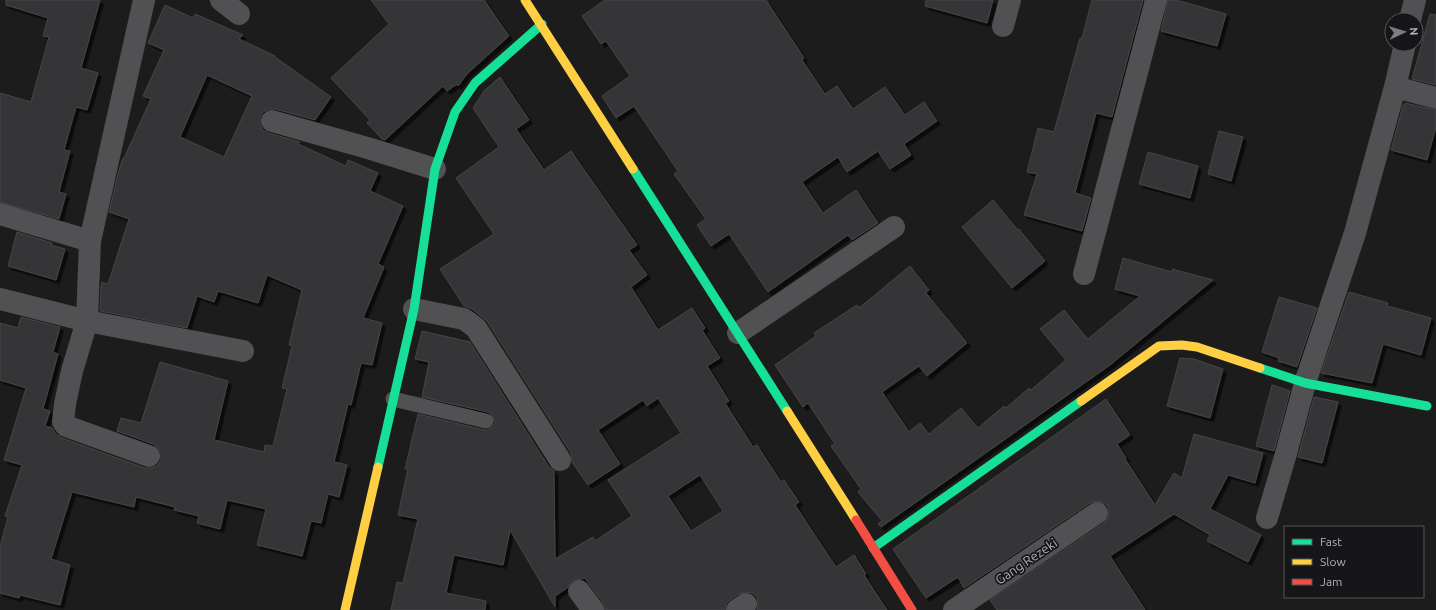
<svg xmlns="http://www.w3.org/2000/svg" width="1436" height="610" font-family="Ubuntu,sans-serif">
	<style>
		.building { fill: #363637; stroke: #454548; fill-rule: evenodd; filter: url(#shadow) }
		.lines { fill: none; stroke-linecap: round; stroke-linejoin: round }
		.lane { stroke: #515154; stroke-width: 15 }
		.street { stroke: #515154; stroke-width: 22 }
		.fast { stroke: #16e098; stroke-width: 9 }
		.slow { stroke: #ffcf43; stroke-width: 9 }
		.jam { stroke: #f24e42; stroke-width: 9 }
		.labels { text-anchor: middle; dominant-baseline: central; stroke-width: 3.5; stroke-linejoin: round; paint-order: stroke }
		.street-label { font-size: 13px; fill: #afb2bb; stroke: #161618 }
	</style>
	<defs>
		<filter id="shadow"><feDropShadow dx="3.5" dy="3.5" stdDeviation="0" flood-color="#0009"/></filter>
	</defs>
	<rect width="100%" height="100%" fill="#1c1c1c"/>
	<path class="building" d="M6 0H100L81 68 98 73 87 110 76 107 64 150 70 151 59 192 66 194 59 219 0 202V93L31 102 49 37 43 36 48 18 6 5Z
		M371 0H484L509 36 467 74 458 86 457 84 447 91 443 86 385 140 382 139 367 123 370 120 331 78 389 24Z
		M605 0H766L804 58 802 60 825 94 837 86 853 109 885 87 905 115 924 102 937 121 904 144 911 155 890 169 878 151 847 172 838 157 802 182 823 213 856 190 878 223 852 240 848 235 768 292 729 234 711 246 697 225 706 219 674 174 678 171 634 106 616 118 602 96 630 76 606 41 601 44 582 16Z
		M926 0H993L987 23 925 6Z
		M1092 0H1143L1112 117 1096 113 1075 193 1091 198 1082 231 1024 215 1037 174 1027 172 1038 128 1054 132 1080 38H1082Z
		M1168 0H1176L1226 14 1217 46 1161 31Z
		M165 5 193 18 195 14 243 35 239 39 275 56V57L331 97 315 120 275 109H269L263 112 260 118V124L263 130 268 133 300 142 298 144 346 166 348 160 378 173 370 191 403 206 378 264 384 267 363 318 382 323 372 365 361 363 351 405 348 404 334 462 347 465 339 497 328 494 321 523 311 521 302 556 257 545 266 509 227 500 220 529 197 523 199 516 174 510 175 507 136 497 134 507 72 492 51 559 70 565 60 605 20 595 19 598 0 593V547L8 517 5 516 22 465 4 460 26 388 0 380V323L18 328 21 317 60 327 53 352 58 354 43 409 50 411 45 426 52 428 56 434 62 438 145 468H151L157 466 161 460V453L158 448 153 444 117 431 121 418 141 423 160 362 228 381 214 440 264 452 265 445 273 446 287 389 282 388 292 346 289 345 302 290 267 275 258 303 218 291 214 302 197 296 187 328 100 311 101 287 102 282 108 284 129 219 109 212 119 170 123 158H124L151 99 143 96 164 50 148 43ZM207 75 252 96 224 157 180 137Z
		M1430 14 1436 15V85L1412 79Z
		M500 77 529 120 516 129 544 170 571 151 637 245 629 250 647 275 631 287 658 330 692 308 705 328 702 330 720 358 707 366 729 401 725 403 753 447 757 445 781 482 784 480 799 502 795 505 836 567 854 555 866 574 864 575 887 610H757L758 604 757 597 752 593 746 592 739 594 730 600 726 604 725 610H605L603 603 585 578 572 581 567 588 555 596V607L510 530 503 565 454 555 446 593 486 601 485 610H391L397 582 403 583 418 519 398 515 408 469H405L418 414 484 430H488L492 427 495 423 492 415 488 412 422 397 429 362 415 359 422 331 470 342 549 467 554 471 555 559 593 537 595 541 632 516 608 480 681 433 658 398 647 406 643 400 598 430 620 464 588 485 572 462 571 453 487 321 472 309 464 306 440 269 494 234 456 178 499 147 473 108 484 91ZM700 475 723 511 691 531 668 496Z
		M1405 103 1436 110V127L1427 160 1391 150 1403 105H1405Z
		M1219 131 1243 137 1231 181 1208 174Z
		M1148 152 1198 166 1190 198 1139 184Z
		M993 200 1018 230 1019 229 1045 261 1012 288 962 227Z
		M17 232 52 243 51 245 65 249 56 280 8 266Z
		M1123 258 1172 272V269L1213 280 1110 365 881 527 878 524 882 521 858 492 861 489 831 446 835 444 808 403 803 407 775 365 816 336 814 333 857 305 859 308 910 266 929 290 926 293 967 343 927 376 919 366 882 392 909 432 920 423 929 434 961 408 978 428 1004 406 1006 408 1029 388 1031 390 1066 360 1040 329 1064 310 1088 339 1140 296 1115 289Z
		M1349 292 1388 303 1387 306 1431 318 1421 355 1383 344 1372 383 1321 373Z
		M1279 297 1317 308 1297 367 1278 361 1279 358 1262 352Z
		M1180 358 1194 359 1223 369 1210 418 1167 406Z
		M1272 385 1290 391 1274 451 1256 446Z
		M1314 397 1338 402 1322 463 1298 457Z
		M1106 399 1130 435 1117 444 1126 458 1125 459 1155 505 1174 473 1182 478 1194 434 1263 453 1255 483 1228 475 1210 509 1261 535 1248 562 1207 541 1210 535 1174 514 1110 556 1145 610H997L990 600 1104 523 1108 518 1109 512 1108 506 1102 502 1096 501 1090 503 964 588 958 577 926 598 893 549Z"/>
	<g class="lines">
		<path class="lane" d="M393 399 486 421"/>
		<path class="street" d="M144 0 90 241 87 321 72 371 65 404 63 422 66 426 149 456
			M221 0 239 14
			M1410 20 1415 0
			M1003 26 1010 0
			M1395 87 1436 98
			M272 121 371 149 435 169
			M0 214 90 241
			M1084 274 1156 0
			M0 299 87 321 243 351
			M414 309 464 319 476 328 560 460
			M738 333 894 227
			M1267 518 1285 457 1305 383 1355 233 1395 87 1405 44
			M579 591 593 610
			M737 610 746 604
			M954 610 1097 513"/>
		<path class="fast" d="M633 169 787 411
			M1260 368 1305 383 1427 406
			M378 467 414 309 435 169 455 112 475 83 542 24
			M873 548 1081 401"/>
		<path class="slow" d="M525 0 633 169
			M1081 401 1159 346 1182 345 1197 347 1260 368
			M787 411 856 520
			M345 610 378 467"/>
		<path class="jam" d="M856 520 912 610"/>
	</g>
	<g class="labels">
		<g class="street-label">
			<text transform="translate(1026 561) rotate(-34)">Gang Rezeki</text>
		</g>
	</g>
	<rect x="1284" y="526" width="140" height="72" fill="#161618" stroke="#535459"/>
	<rect x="1292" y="539" width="20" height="6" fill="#16e098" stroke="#535459"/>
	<text x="1320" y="546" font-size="12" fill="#afb2bb">Fast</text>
	<rect x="1292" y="559" width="20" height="6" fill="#ffcf43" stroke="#535459"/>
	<text x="1320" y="566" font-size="12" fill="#afb2bb">Slow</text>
	<rect x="1292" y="579" width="20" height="6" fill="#f24e42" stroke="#535459"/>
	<text x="1320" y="586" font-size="12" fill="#afb2bb">Jam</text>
	<g transform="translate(1404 32) rotate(86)"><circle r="19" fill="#161618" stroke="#535459"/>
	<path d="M0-3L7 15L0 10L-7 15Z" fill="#7c7e83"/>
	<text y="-6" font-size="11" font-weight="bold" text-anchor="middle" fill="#afb2bb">N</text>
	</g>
</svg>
